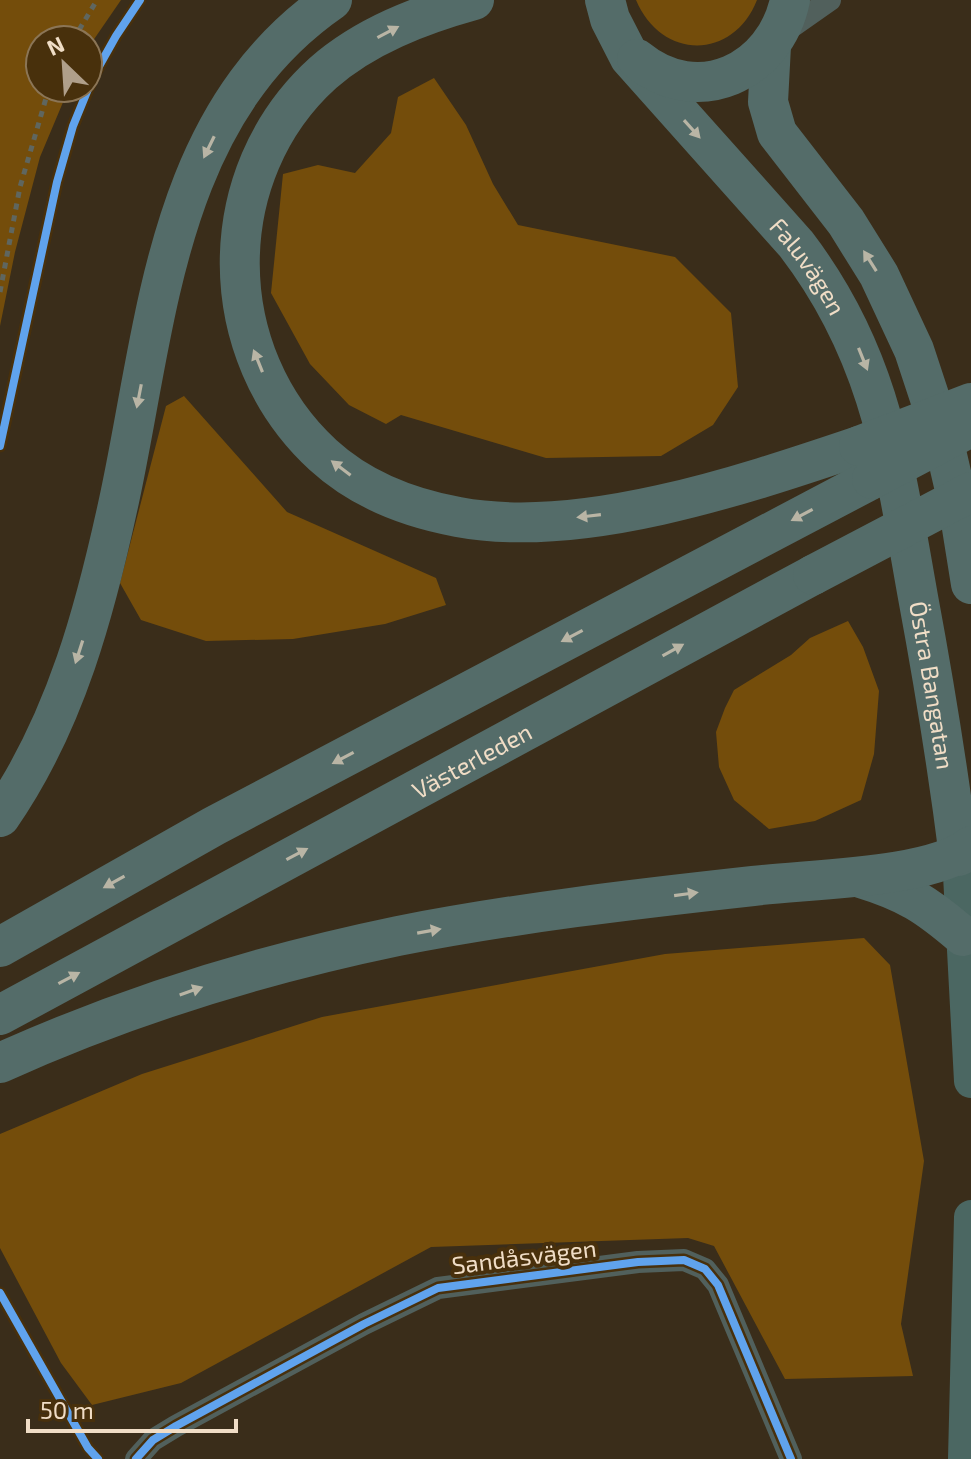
<svg xmlns="http://www.w3.org/2000/svg" width="971" height="1459" font-family="'Exo 2',sans-serif">
	<style>
		.green { fill: #744d0b }
		.lines { fill: none; stroke-linecap: round; stroke-linejoin: round }
		.path { stroke: #5f665f; stroke-width: 5; stroke-dasharray: 6 6; stroke-linecap: butt }
		.street { stroke: #51605c; stroke-width: 22 }
		.primary { stroke: #4b6762; stroke-width: 34 }
		.highway { stroke: #546c69; stroke-width: 40 }
		.highway-bridge { stroke: #546c69; stroke-width: 40 }
		.cycleway-casing { stroke: #48300c; stroke-width: 13 }
		.cycleway { stroke: #60a3ed; stroke-width: 8 }
		.oneway { fill: #b9b5a5 }
		.labels { text-anchor: middle; dominant-baseline: central; stroke-width: 8; stroke-linejoin: round; paint-order: stroke }
		.street-label { font-size: 24px; fill: #f0ddc6; stroke: #48300c }
	</style>
	<rect width="100%" height="100%" fill="#3a2d1a"/>
	<path class="green" d="M0 0H121L88 48V40H40V88H69L40 157 15 252 0 326Z
		M636 0H757C733 61 661 60 636 0Z
		M434 78 466 125 493 184 518 225 675 257 731 313 738 387 713 425 661 456 546 458 401 415 386 424 349 405 310 364 271 293 283 174 318 165 355 173 391 133 398 97Z
		M184 396 287 512 436 578 446 605 385 624 293 639 206 641 141 620 120 583 166 406Z
		M848 621 863 647 879 691 874 754 861 800 815 821 769 829 734 800 719 767 716 732 725 708 734 690 791 655 810 638Z
		M864 938 890 965 924 1161 901 1324 913 1376 785 1379 714 1246 688 1238 431 1247 181 1383 92 1405 61 1363 0 1248V1134L142 1074 322 1017 665 954Z"/>
	<g class="lines">
		<path class="path" d="M73 40 97 0
			M0 292 20 187 49 88"/>
		<path class="street" d="M783 33 830 0
			M136 1459 153 1440 176 1426 364 1324 438 1288 638 1262 684 1260 705 1269 718 1285 791 1459"/>
		<path class="primary" d="M959 856 971 1081
			M965 1459 971 1217"/>
		<g class="highway">
			<path d="M474 0C420 15 365 36 323 73 211 174 213 354 323 455 360 489 409 508 458 517 581 540 743 485 859 446"/>
			<path id="s1" d="M605 0 610 19 630 58 796 244C881 355 894 463 918 597 934 683 948 769 959 856"/>
			<path d="M771 46 768 102 777 133 846 222 879 275 914 350 943 438 958 503 971 584"/>
			<path d="M637 59C698 109 775 72 790 0"/>
			<path d="M0 817C66 722 96 608 120 496 158 317 167 114 332 0"/>
			<path d="M861 878C907 892 927 905 963 936"/>
			<path d="M0 947 214 826 872 479"/>
			<path id="s2" d="M0 1015 813 575"/>
			<path d="M0 1063C126 1006 263 964 398 936 515 913 635 899 753 886 807 879 931 879 971 846"/>
		</g>
		<path class="highway-bridge" d="M859 446 971 403
			M872 479 971 427
			M813 575 971 492"/>
		<defs>
			<path id="cycleway" d="M0 446 57 182 73 126 93 77 116 36 140 0
				M0 1293 88 1448 98 1459
				M136 1459 153 1440 176 1426 364 1324 438 1288 638 1262 684 1260 705 1269 718 1285 791 1459"/>
		</defs>
		<use href="#cycleway" class="cycleway-casing"/>
		<use href="#cycleway" class="cycleway"/>
	</g>
	<defs><path id="oneway-solid" d="M-6-.8H1V-3.2L6.5 0L1 3.2V.8H-6Z" transform="scale(2)"/></defs>
	<g class="oneway">
		<use href="#oneway-solid" transform="translate(388 32) rotate(-28)"/>
		<use href="#oneway-solid" transform="translate(692 129) rotate(48)"/>
		<use href="#oneway-solid" transform="translate(209 147) rotate(116)"/>
		<use href="#oneway-solid" transform="translate(870 261) rotate(-122)"/>
		<use href="#oneway-solid" transform="translate(863 359) rotate(68)"/>
		<use href="#oneway-solid" transform="translate(258 361) rotate(-112)"/>
		<use href="#oneway-solid" transform="translate(139 396) rotate(101)"/>
		<use href="#oneway-solid" transform="translate(341 468) rotate(-143)"/>
		<use href="#oneway-solid" transform="translate(802 515) rotate(152)"/>
		<use href="#oneway-solid" transform="translate(589 516) rotate(173)"/>
		<use href="#oneway-solid" transform="translate(572 636) rotate(152)"/>
		<use href="#oneway-solid" transform="translate(673 650) rotate(-29)"/>
		<use href="#oneway-solid" transform="translate(79 652) rotate(108)"/>
		<use href="#oneway-solid" transform="translate(343 758) rotate(152)"/>
		<use href="#oneway-solid" transform="translate(297 854) rotate(-28)"/>
		<use href="#oneway-solid" transform="translate(114 882) rotate(151)"/>
		<use href="#oneway-solid" transform="translate(686 894) rotate(-8)"/>
		<use href="#oneway-solid" transform="translate(429 931) rotate(-10)"/>
		<use href="#oneway-solid" transform="translate(69 978) rotate(-28)"/>
		<use href="#oneway-solid" transform="translate(191 991) rotate(-19)"/>
	</g>
	<g class="labels">
		<g class="street-label">
			<text stroke="none"><textPath href="#s1" startOffset="338">Faluvägen</textPath></text>
			<text stroke="none"><textPath href="#s1" startOffset="780">Östra Bangatan</textPath></text>
			<text stroke="none"><textPath href="#s2" startOffset="536">Västerleden</textPath></text>
			<text transform="translate(524 1256) rotate(-7)">Sandåsvägen</text>
		</g>
	</g>
	<g transform="translate(64 64) rotate(335)"><circle r="38" fill="#48300c" stroke="#8b7556" stroke-width="2"/>
	<path d="M0-6L14 30L0 20L-14 30Z" fill="#b09f8a"/>
	<text y="-12" font-size="22" font-weight="bold" text-anchor="middle" fill="#f0ddc6">N</text>
	</g>
	<path d="M28 1419v12h208v-12" fill="none" stroke="#f0ddc6" stroke-width="4"/>
	<text x="40" y="1419" font-size="24" fill="#f0ddc6" stroke="#48300c" stroke-width="6" paint-order="stroke">50 m</text>
</svg>
